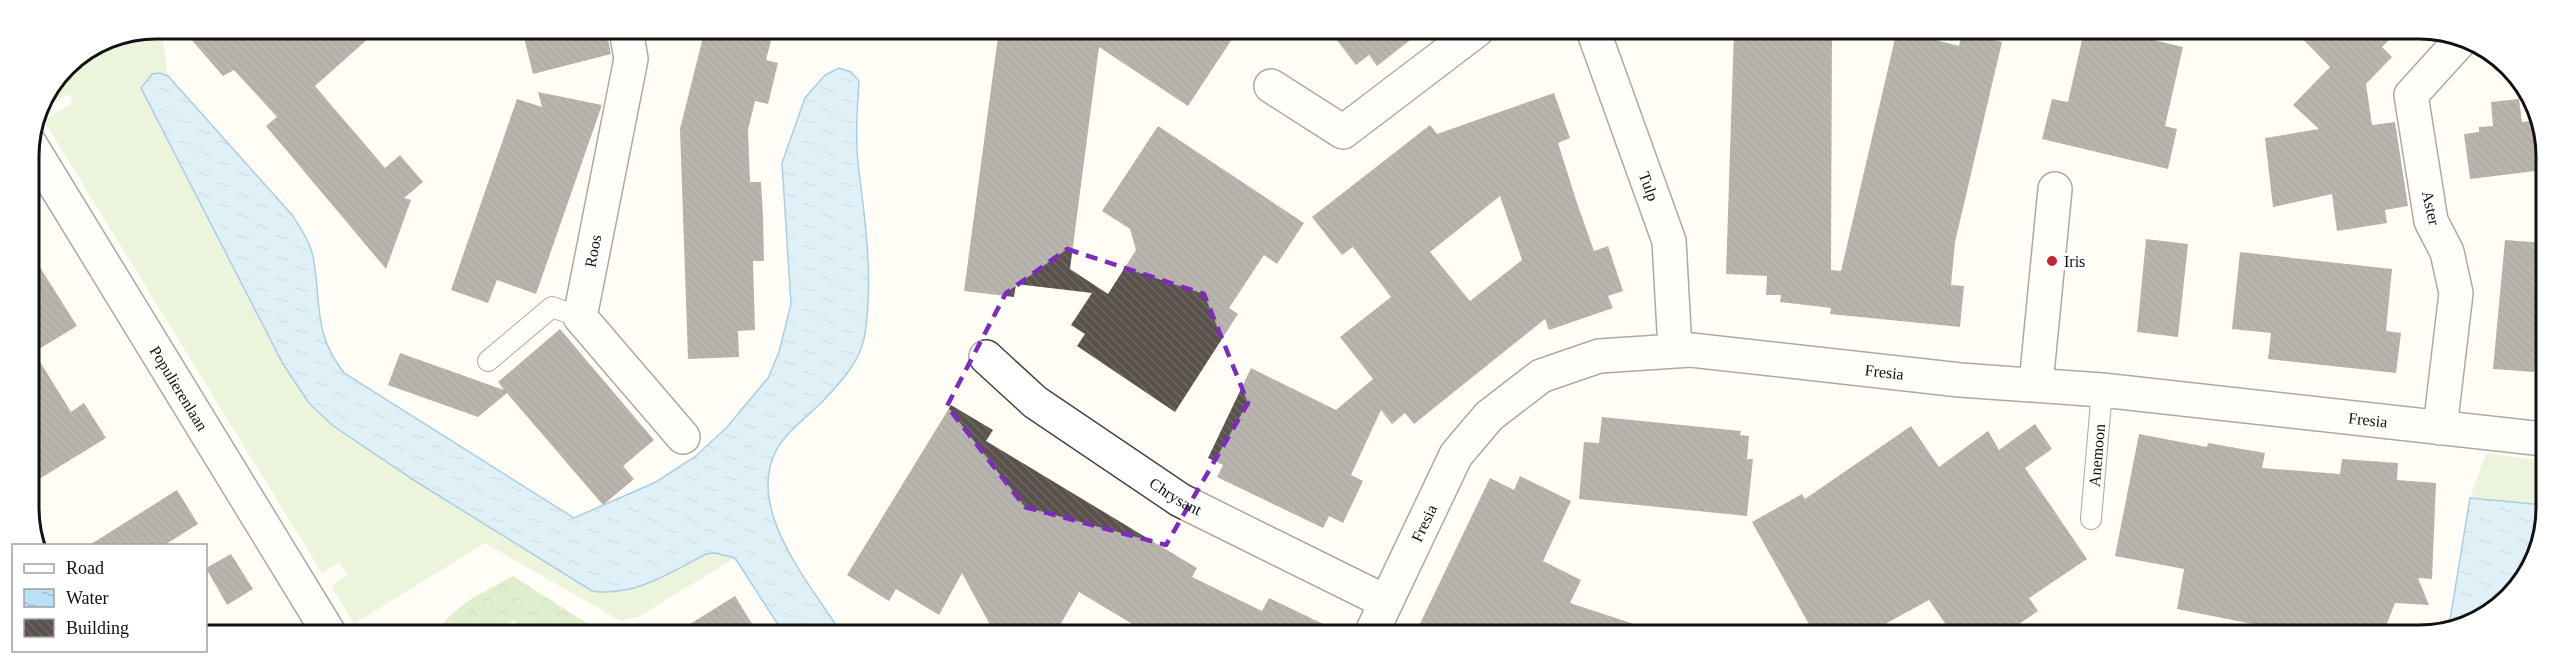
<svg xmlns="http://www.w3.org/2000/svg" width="2575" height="664" font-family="Georgia,serif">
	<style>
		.grass { fill: #d5ebbd }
		.forest { fill: url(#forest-crowns) }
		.water { fill: url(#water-ripples); stroke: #3f96cf; stroke-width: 1.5 }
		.building { fill: url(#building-back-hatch); fill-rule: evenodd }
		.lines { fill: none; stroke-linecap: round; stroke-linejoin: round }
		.service-casing { stroke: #444; stroke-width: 22 }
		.minor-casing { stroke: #444; stroke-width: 36 }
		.tertiary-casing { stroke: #444; stroke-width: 36 }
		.service { stroke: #fff; stroke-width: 20 }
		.minor { stroke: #fff; stroke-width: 33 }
		.tertiary { stroke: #fff; stroke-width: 33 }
		.marked { fill: none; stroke: #7b2cbf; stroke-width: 4.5; stroke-dasharray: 12 8; stroke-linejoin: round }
		.poi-dot { fill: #c4262e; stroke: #fff; stroke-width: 2 }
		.labels { text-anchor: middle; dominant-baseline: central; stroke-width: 6; stroke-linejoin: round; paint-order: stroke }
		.street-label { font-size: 16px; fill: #111; stroke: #fff }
		.poi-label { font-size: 16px; fill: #111; stroke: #fff; text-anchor: start }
		.rim { fill: none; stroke: #111; stroke-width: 3 }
	</style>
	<defs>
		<pattern id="forest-crowns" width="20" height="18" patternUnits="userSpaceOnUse" patternTransform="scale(1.5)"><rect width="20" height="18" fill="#b9dc9c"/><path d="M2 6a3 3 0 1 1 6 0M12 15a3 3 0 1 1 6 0" fill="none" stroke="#9ebc85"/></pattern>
		<pattern id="water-ripples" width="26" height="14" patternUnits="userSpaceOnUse" patternTransform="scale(1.5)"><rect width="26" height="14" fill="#b9e0f7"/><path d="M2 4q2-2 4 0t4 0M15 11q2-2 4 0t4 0" fill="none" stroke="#9ebfd3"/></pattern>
		<pattern id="building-back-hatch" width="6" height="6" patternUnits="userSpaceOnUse" patternTransform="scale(1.5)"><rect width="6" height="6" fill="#5a524d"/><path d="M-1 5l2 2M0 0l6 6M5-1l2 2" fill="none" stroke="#6d6662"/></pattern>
	</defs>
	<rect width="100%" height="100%" fill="#fffdf5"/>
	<path class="grass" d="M153 29 163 41 168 76 159 73 283 364 623 592C653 583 680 562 707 554 716 551 727 554 735 558L638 617 621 621 485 543 354 624 331 586 347 575 339 563 322 573 44 121 73 102 68 94 49 106 44 98 66 66 108 38Z
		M2486 453 2544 461V505L2470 498Z"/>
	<path class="forest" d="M513 576 602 633H554L550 627 539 633H523L515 620 492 633H438C452 604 486 592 513 576Z"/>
	<path class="water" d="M839 68 851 72 859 81C857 111 855 142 859 172 866 225 873 280 865 334 861 361 841 382 822 402 808 416 785 433 776 451 745 510 811 585 842 634H784L735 558 715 553 706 554C670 573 634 597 592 591L412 479 332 425 309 403 283 364 141 88 152 74 159 73 168 76 293 216C302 230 312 245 314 262 321 307 314 334 344 373L574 518 656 482 696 456 727 427 768 378 779 352 791 304 782 163 805 98 825 75Z
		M2470 498 2544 505V533L2503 604 2449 626Z"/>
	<path class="building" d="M182 29H379L315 86 385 168 400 155 423 182 404 198 411 200 386 269 266 126 277 117 234 70 223 76Z
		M522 29H606L611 54 533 74Z
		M705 29H774L766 60 778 63 768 104 755 101 748 130 750 182H761L763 216 764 261H753L755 330 738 331 739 357 688 359 680 129Z
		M999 29 1238 30 1188 106 1099 47 1070 269 1108 294 1136 250 1130 229 1102 211 1158 126 1304 223 1277 264 1264 255 1229 308 1238 314 1175 412 1077 346 1085 334 1071 325 1092 293 1016 284 1014 297 964 291Z
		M1329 30H1423L1377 66 1369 55 1356 65Z
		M1734 30H1832L1831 270 1841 271 1897 30 1959 46 1962 33 2002 42 1955 242 1951 285 1964 286 1960 327 1830 314 1831 308 1780 302 1781 295H1766L1767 276 1726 274Z
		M2084 31H2115L2183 47 2165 126 2177 129 2168 169 2042 139 2052 99 2068 102Z
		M2295 31H2398L2382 47 2392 57 2366 84 2372 125 2395 122 2408 206 2385 210 2387 223 2337 231 2332 194 2273 207 2265 138 2319 129 2293 105 2330 67Z
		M538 92 602 105 536 294 497 280 488 303 451 290 517 99 542 107Z
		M1554 93 1570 138 1558 143 1577 203 1594 251 1608 246 1623 291 1608 296 1613 308 1549 330 1545 319 1414 424 1405 413 1392 424 1381 410 1351 475 1363 481 1343 523 1329 516 1323 528 1217 477 1223 465 1208 458 1251 368 1336 410 1373 379 1340 337 1391 297 1353 247 1342 255 1312 217 1430 125 1437 134ZM1500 196 1522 260 1470 301 1430 252Z
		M2519 99 2522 122 2538 120 2544 131V170L2470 179 2464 134 2479 132V127L2493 126 2491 102Z
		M2146 239 2188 244 2178 337 2137 332Z
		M2505 240 2544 243V276L2534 372 2493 369Z
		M29 250 77 326 34 352 71 412 84 403 106 438 31 484Z
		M2240 252 2392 269 2386 331 2401 333 2396 373 2268 359 2271 333 2232 329Z
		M560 329 654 440 623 466 634 479 603 505 507 393 478 417 388 385 400 353 504 390 498 382Z
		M951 405 993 430 986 441 1197 568 1192 577 1262 611 1269 598 1344 634H1149L1079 592 1055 634H995L962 573 939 615 896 589 889 601 847 575Z
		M1602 417 1741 431 1740 435 1749 436 1747 459H1753L1747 516 1579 499 1584 442 1599 443Z
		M2035 424 2052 449 2025 468 2087 559 2029 598 2038 611 2003 635H1953L1929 600 1865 635H1815L1752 522 1802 494 1805 499 1911 426 1939 467 1988 431 1999 450Z
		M2139 434 2207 447 2208 443 2265 453 2262 468 2340 474 2342 459 2398 463 2397 480 2436 483 2432 579 2418 578 2429 605 2395 603 2384 631 2284 624 2288 631 2177 609 2184 569 2115 556Z
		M1520 476 1571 501 1543 561 1581 580 1570 603 1649 629V634H1415L1490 478 1514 490Z
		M177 490 198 524 163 546H88Z
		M231 554 253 589 227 605 206 568Z
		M735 596 758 634H674Z"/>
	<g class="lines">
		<defs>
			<g id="service">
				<path d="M488 361 552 307 580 317"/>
				<path id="s1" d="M2091 519 2102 390"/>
			</g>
			<g id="minor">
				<path d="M626 29 631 59 580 317 683 437"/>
				<path id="s2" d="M1593 30 1669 241 1675 349"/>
				<path d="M1271 86 1343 132 1477 30"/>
				<path id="s3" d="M986 357 1035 402 1180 500 1386 602"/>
				<path d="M2036 384 2055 189"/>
				<path d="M2440 428 2456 293 2447 252 2431 221 2411 95 2461 40"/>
			</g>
			<g id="tertiary">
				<path id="s4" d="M30 144 329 633"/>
				<path id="s5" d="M1371 634 1456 455 1489 416 1541 376 1599 356 1691 350 1960 380 2102 390 2544 439"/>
			</g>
		</defs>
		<use href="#service" class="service-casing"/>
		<use href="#minor" class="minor-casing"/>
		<use href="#tertiary" class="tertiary-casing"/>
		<use href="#service" class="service"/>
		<use href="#minor" class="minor"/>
		<use href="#tertiary" class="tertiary"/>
	</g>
	<path d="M0 0H2575V664H0ZM1067 249 1204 294 1248 403 1166 545 1025 507 947 406 1006 293Z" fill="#fffdf5" fill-opacity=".55" fill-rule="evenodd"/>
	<path class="marked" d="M1067 249 1204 294 1248 403 1166 545 1025 507 947 406 1006 293Z"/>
	<circle class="poi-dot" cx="2052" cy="261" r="6"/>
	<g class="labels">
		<g class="street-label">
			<text stroke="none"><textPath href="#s2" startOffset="166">Tulp</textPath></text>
			<text transform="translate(2431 208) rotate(77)">Aster</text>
			<text transform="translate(593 251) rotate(-79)">Roos</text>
			<text stroke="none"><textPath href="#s5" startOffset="663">Fresia</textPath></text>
			<text stroke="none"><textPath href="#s4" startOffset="286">Populierenlaan</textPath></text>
			<text stroke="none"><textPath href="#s5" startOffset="1149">Fresia</textPath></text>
			<text stroke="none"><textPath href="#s1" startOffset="64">Anemoon</textPath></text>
			<text stroke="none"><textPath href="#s3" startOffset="236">Chrysant</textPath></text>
			<text stroke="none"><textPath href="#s5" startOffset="123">Fresia</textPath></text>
		</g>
		<g class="poi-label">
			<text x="2064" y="261">Iris</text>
		</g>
	</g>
	<path d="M0 0H2575V664H0ZM156 39H2419A117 117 0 0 1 2536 156V508A117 117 0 0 1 2419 625H156A117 117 0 0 1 39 508V156A117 117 0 0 1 156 39Z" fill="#fff" fill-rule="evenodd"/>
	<path class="rim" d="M156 39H2419A117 117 0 0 1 2536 156V508A117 117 0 0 1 2419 625H156A117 117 0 0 1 39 508V156A117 117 0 0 1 156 39Z"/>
	<rect x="12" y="544" width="195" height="108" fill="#ffffff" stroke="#a0a0a0" stroke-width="1.5"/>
	<rect x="24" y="564" width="30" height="9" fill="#ffffff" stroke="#a0a0a0" stroke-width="1.5"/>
	<text x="66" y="574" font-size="18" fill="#111111">Road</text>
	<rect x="24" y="589" width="30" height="18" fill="url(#water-ripples)" stroke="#a0a0a0" stroke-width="1.5"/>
	<text x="66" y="604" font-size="18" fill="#111111">Water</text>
	<rect x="24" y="619" width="30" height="18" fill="url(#building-back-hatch)" stroke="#a0a0a0" stroke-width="1.5"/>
	<text x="66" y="634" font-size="18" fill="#111111">Building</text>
</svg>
